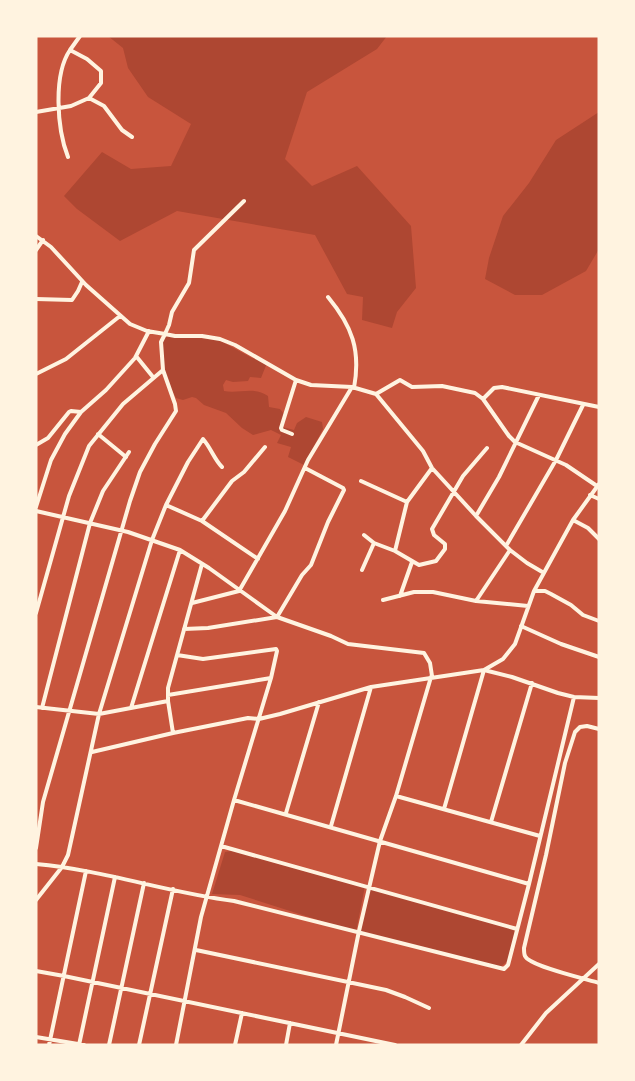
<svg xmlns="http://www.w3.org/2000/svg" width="635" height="1081" font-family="Rubik,sans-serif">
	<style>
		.green { fill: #ae4732 }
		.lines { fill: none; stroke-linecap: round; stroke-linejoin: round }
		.minor { stroke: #fff3e0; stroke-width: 4 }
	</style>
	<rect width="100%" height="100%" fill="#c8553d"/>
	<path class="green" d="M108 36H387L377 49 307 92 285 159 312 186 357 166 411 226 416 288 397 312 392 328 362 320 363 297 347 294 315 235 177 211 120 241 77 209 64 196 102 152 131 169 171 166 191 124 148 97 128 68 123 48Z
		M599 112V249L586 271 542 295H515L485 279 489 258 503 216 529 183 556 140Z
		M177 336 219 340 252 358 267 363 261 378 250 377 248 381 233 382 226 380 223 385 224 391C239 394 254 386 268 396L269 407 280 409 284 414 282 427 294 430 297 423 306 417 322 422 323 429 304 465 288 457 291 447 277 443 281 435 271 430 253 435 242 428 226 413 204 405 196 398 192 397 183 400 176 398 165 377 162 345 164 337Z
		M237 850 365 886 356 932 240 895 212 894 225 852Z
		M369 888 515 928 510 959 499 968 359 931Z"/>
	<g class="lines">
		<path class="minor" d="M70 50 80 36
			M36 112 71 106 89 98
			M68 157C57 129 53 75 70 50L87 59 101 71V83L89 98 104 106 122 130 132 137
			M36 236 51 247 86 285 130 324 147 331 165 334 169 325 172 312 189 283 194 250 244 201
			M36 250 43 240
			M328 297C352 326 361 350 354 388
			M36 299 72 300 78 291 82 282
			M136 356 153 377
			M36 374 66 359 120 316
			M376 394 400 380 412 387 442 386 475 393 483 399 509 436 515 442 566 465 597 486
			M483 399 494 388 502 387 599 407
			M98 434 126 457
			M292 434 282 430 281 428 296 380
			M36 445 48 438 69 412 71 411 81 412
			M432 468 407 502 395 551 419 565 436 561 445 549V544L434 535 432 529 463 476 487 448
			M361 481 407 502
			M590 495 599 499
			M166 505 202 521 258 559
			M36 507 51 460 65 434 81 412 106 390 135 358 149 331
			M36 511 128 532 180 550 209 568 277 617
			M476 516 499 477 539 395
			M573 520 588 528 599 539
			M202 521 232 481 244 472 265 447
			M364 535 374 543 395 551
			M506 546 556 460 583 405
			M362 570 374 543
			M534 591H545L551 594 571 605 583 615 599 621
			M400 596 412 562
			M383 600 414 592H433L476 601 528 606
			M476 601 510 550
			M192 603 239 591 285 511 308 460 352 387
			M36 613 69 496 89 446 123 404 163 370
			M277 617 302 575 311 565 328 522 344 490 343 488 305 468
			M521 626 561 644 599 657
			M184 629 208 628 277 617 331 636 348 644 424 653 430 663 432 676
			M484 670 503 659 515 644 534 591 573 520 599 484
			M168 695 271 678
			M36 707 99 714 168 701
			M42 708 90 523 103 491 129 452
			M131 708 180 550
			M599 729 587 726 580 727 575 732 565 763 546 855 524 948C524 951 524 954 525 956 529 966 586 979 599 983
			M173 733 168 701V688L202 564
			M92 752 173 733 248 718 259 719 280 714 371 687 484 670 512 677 558 693 574 697 599 698
			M396 796 540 836
			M234 800 529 884
			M444 809 484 670
			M286 813 319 702
			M491 822 532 683
			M331 826 371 687
			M221 846 517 929
			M36 848 43 802 130 501 140 472 155 444 176 411 175 404 163 370 161 342 165 334 175 336H202L220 339 235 345 296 380 311 385 352 387 376 394 423 451 432 468 476 516 510 550 527 563 544 573
			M36 864C104 870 168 893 234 901L504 969 508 965 529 884 574 697
			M36 900 62 867 68 855 99 714 152 540 166 505 188 462 203 439C211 448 214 459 222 467
			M196 950 386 990 405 997 429 1008
			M36 971 64 976 395 1045
			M36 1037 84 1045
			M49 1045 86 871
			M79 1045 115 877
			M109 1045 144 883
			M139 1045 173 889
			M176 1045 201 917 234 800 271 678 277 651 276 649 203 659 177 655
			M235 1045 242 1013
			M286 1045 290 1023
			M336 1045 359 931 380 841 396 796 431 677
			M521 1045 546 1013 599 964"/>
	</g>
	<rect width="635" height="1081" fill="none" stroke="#fff3e0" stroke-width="75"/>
</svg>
